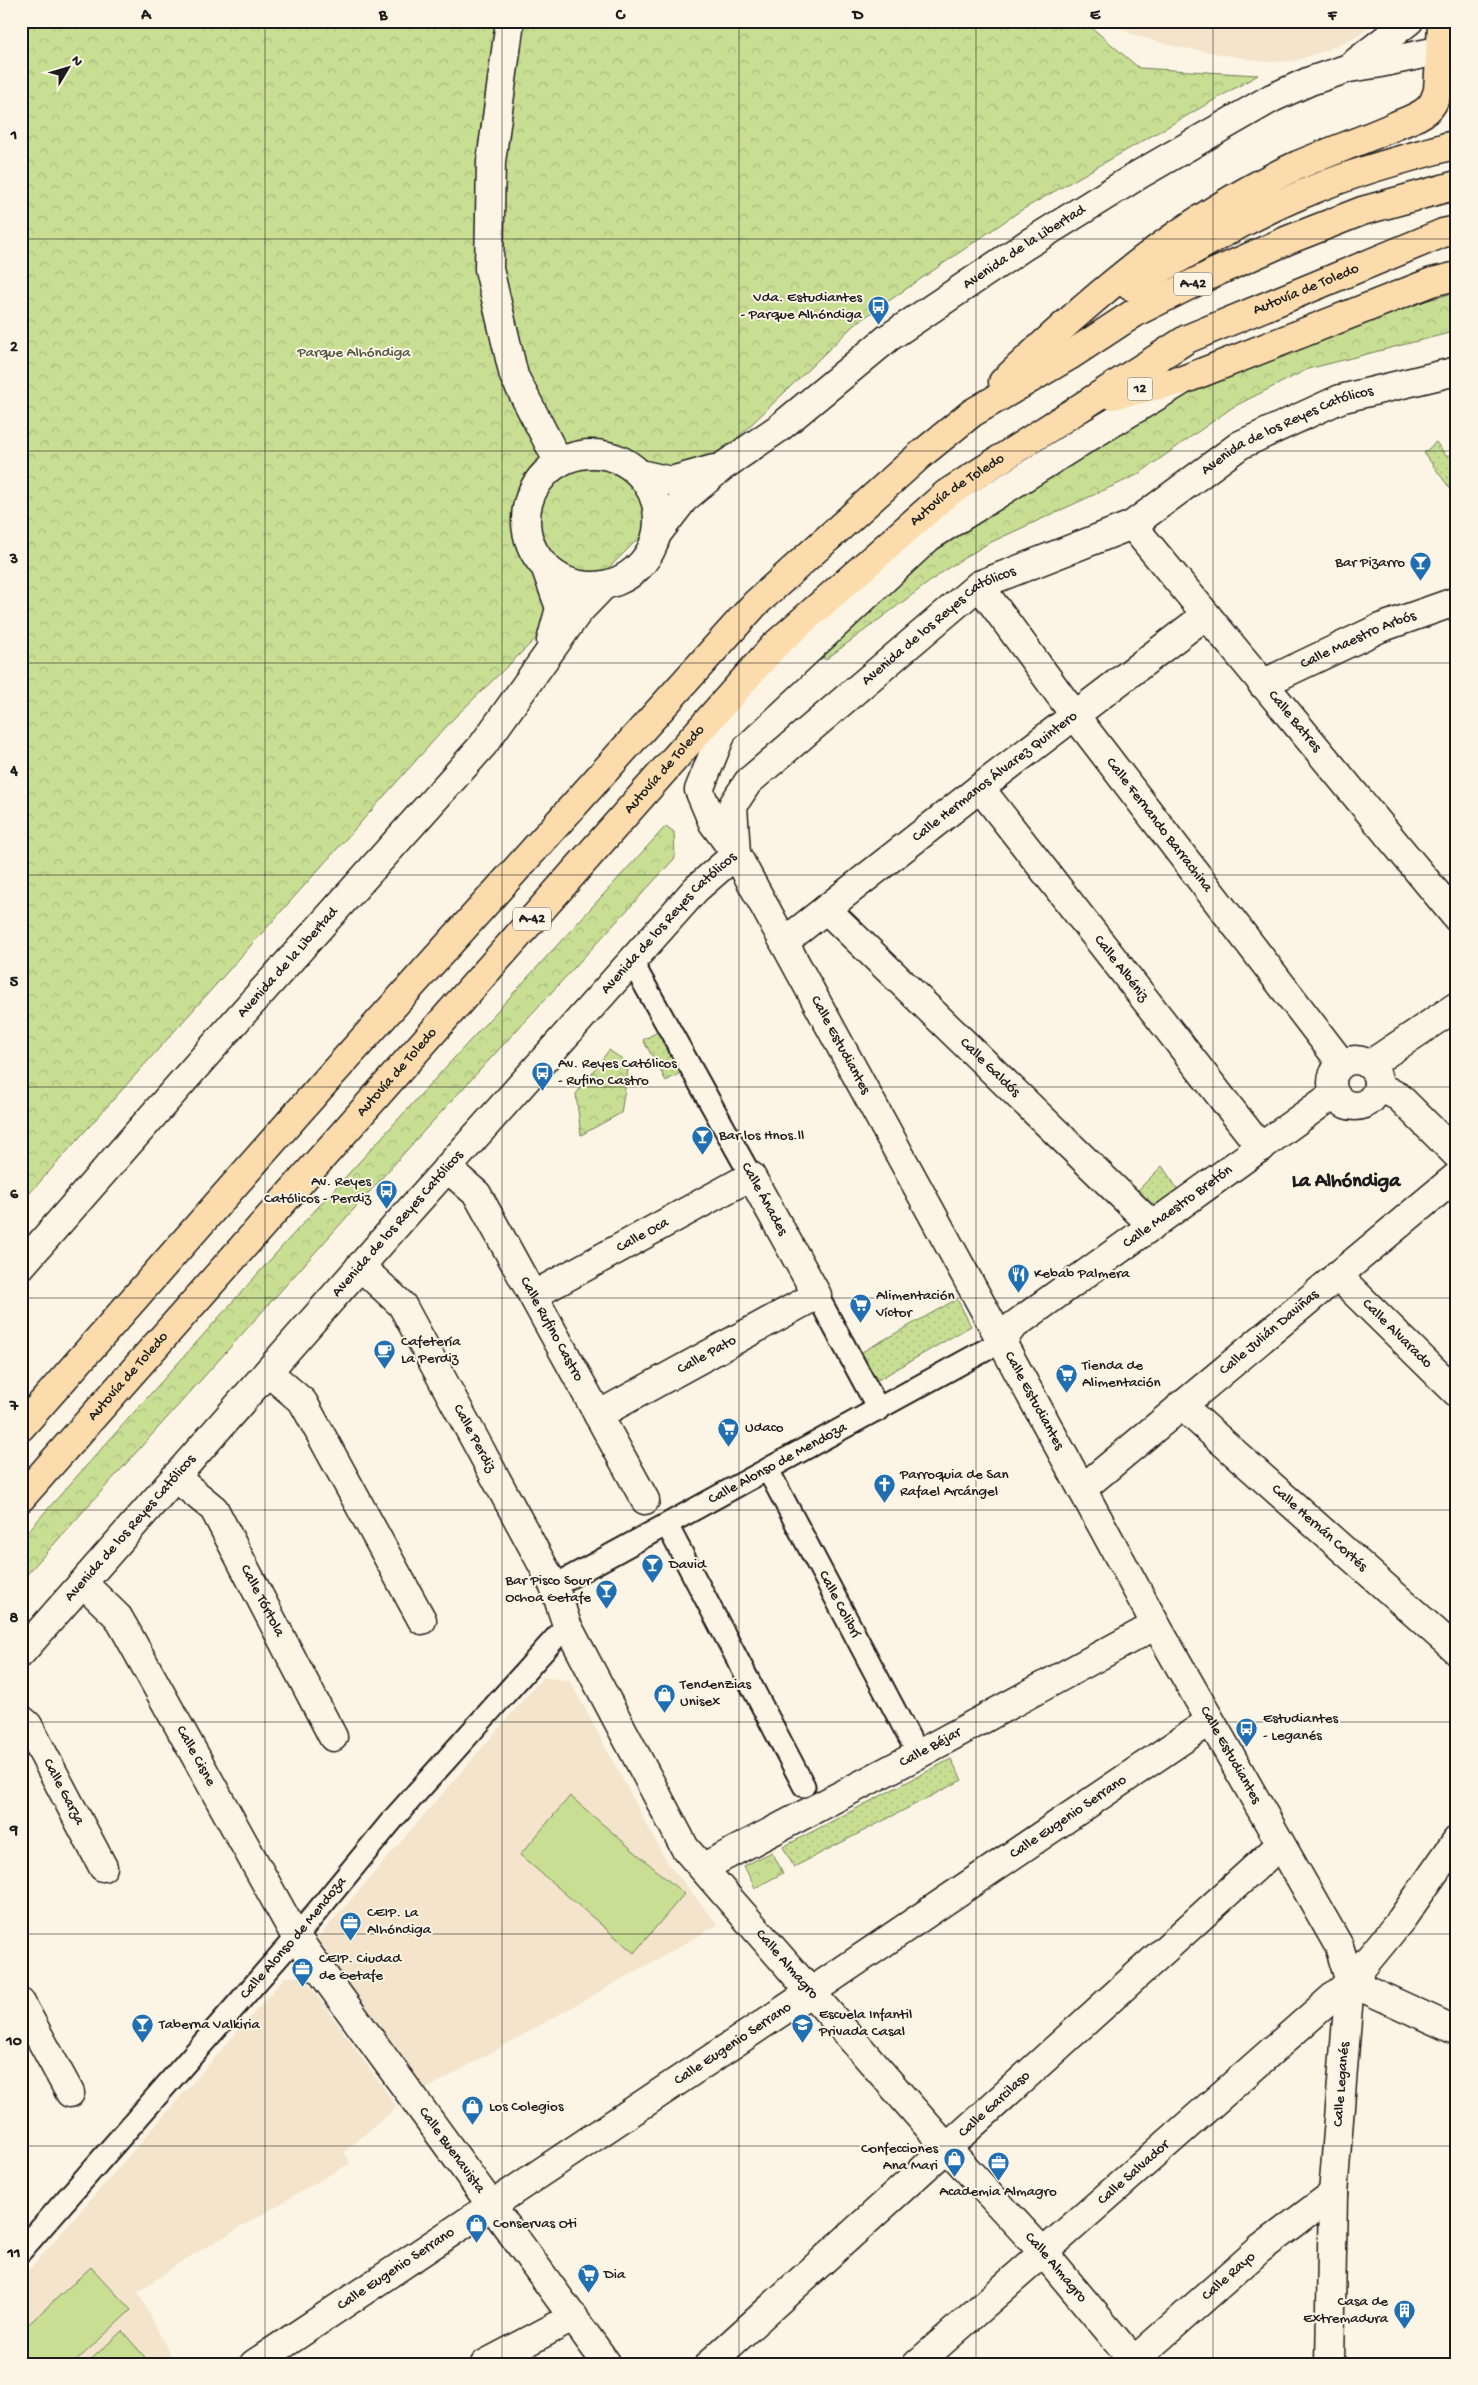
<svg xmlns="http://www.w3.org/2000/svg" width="1478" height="2385" font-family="'Gochi Hand',sans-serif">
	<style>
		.built { fill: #f4e4cc }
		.grass { fill: url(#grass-dots); stroke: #727d58 }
		.park { fill: url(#park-crowns); stroke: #727d58 }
		.pitch { fill: #c7de93; stroke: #727d58 }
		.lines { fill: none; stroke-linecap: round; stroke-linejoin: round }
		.pedestrian-casing { stroke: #1c1c1c; stroke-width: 25 }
		.minor-casing { stroke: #1c1c1c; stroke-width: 31 }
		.tertiary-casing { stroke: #1c1c1c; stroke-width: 31 }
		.motorway-casing { stroke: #1c1c1c; stroke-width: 31 }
		.pedestrian { stroke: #fcf5e5; stroke-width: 21 }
		.minor { stroke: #fcf5e5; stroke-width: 28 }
		.tertiary { stroke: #fcf5e5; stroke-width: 28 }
		.motorway { stroke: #fcdcac; stroke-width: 28 }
		.grid { fill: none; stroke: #1c1c1c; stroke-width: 1; stroke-opacity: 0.55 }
		.labels { text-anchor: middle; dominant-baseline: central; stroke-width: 4; stroke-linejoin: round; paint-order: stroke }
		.shield { fill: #fcf5e5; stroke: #5f5d58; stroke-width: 1 }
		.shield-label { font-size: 14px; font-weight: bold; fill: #1c1c1c }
		.street-label { font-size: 15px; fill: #1c1c1c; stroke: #fcf5e5 }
		.poi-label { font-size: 15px; fill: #1c1c1c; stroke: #fcf5e5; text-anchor: start }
		.park-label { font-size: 15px; fill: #4f5640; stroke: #fcf5e5 }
		.district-label { font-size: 20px; font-weight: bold; fill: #1c1c1c; stroke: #fcf5e5 }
		.neatline { fill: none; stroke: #1c1c1c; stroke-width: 2 }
		.grid-label { font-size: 16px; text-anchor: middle; font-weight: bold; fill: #1c1c1c }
	</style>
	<defs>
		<pattern id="grass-dots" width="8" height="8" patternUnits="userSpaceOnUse" patternTransform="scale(1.25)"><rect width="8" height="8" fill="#c7de93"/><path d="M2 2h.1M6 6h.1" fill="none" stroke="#aabe7e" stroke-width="1.8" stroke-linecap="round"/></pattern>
		<pattern id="park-crowns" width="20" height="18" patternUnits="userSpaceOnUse" patternTransform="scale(1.25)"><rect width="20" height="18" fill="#c7de93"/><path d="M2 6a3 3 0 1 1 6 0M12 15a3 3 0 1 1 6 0" fill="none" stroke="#aabe7e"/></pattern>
	</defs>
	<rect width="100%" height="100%" fill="#fcf5e5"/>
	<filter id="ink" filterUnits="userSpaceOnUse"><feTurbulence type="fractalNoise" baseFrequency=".02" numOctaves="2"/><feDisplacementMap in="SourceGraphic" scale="10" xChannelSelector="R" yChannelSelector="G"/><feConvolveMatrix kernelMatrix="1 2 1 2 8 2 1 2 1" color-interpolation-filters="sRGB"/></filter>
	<g filter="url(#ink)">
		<path class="built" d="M1108 21H1379L1359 35 1324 51 1294 61 1266 62 1173 46 1131 34Z
			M543 1677 570 1681 667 1862 718 1925 425 2090 317 1939Z
			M285 1977H304L397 2107 344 2152 350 2163 181 2262 138 2292 175 2364H21V2279Z"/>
		<path class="grass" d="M1436 442 1446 456 1457 453V498L1424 453Z
			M661 1030 684 1071 666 1081 643 1040Z
			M1162 1166 1179 1191 1156 1209 1138 1190Z
			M957 1299 971 1326 876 1381 860 1353Z
			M951 1759 962 1780 794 1867 783 1847Z"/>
		<path class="park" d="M21 21H1084L1139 68 1258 75 1020 211 855 324 725 450 626 551 453 719 21 1203Z
			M1457 292V331L1308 369 1233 407 1137 475 987 544 948 568 825 660 819 651 940 538 1101 437 1219 379 1393 310Z
			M666 826 674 832 675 858 422 1133 21 1581V1539L287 1241Z
			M609 1050 629 1064 621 1113 581 1135 576 1094Z
			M772 1852 783 1873 755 1888 744 1866Z"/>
		<path class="pitch" d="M570 1796 684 1894 634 1953 520 1855Z
			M91 2267 131 2310 73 2364H24L21 2361V2331Z
			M122 2331 151 2364H86Z"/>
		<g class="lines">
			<defs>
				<g id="pedestrian">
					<path d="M632 962 751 1176"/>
					<path d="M817 1295 879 1410"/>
					<path id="s1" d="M768 1470 910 1739"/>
					<path d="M667 1525 804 1786"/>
					<path id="s2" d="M554 1586 1002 1341"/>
					<path id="s3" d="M21 2251 296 1937 394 1818 567 1625"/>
				</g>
				<g id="minor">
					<path d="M510 21 491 162 489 269 514 376 559 463"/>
					<path id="s4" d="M1180 382 1087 438 929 537 723 730 699 790 713 823 736 854 1156 1625 1339 1946 1350 1982"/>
					<path id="s5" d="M1132 525 1457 918"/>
					<path id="s6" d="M979 585 1076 717 1342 1064"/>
					<path id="s7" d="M1262 684 1380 628 1457 601"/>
					<path id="s8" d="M980 788 1261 1148"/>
					<path id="s9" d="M736 854 733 805 748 782 979 585 1132 525 1240 445 1340 399 1457 371"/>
					<path id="s10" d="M826 909 1153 1226"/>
					<path id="s11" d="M784 942 985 784 1206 615"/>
					<circle cx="1355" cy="1083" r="23"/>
					<path d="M1369 1065 1457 1006"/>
					<path d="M1378 1086 1399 1097 1457 1155"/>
					<path id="s12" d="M447 1168 477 1194 645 1500"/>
					<path id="s13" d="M360 1266 402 1305 554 1586 567 1625 685 1848 946 2147 1042 2251 1134 2361"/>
					<path id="s14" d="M1337 1275 1457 1393"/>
					<path id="s15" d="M534 1295 751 1176 817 1295 598 1415"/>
					<path id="s16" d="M1002 1341 1012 1327 1334 1094"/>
					<path d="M268 1372 303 1402 422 1620"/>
					<path id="s17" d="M1181 1405 1457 1651"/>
					<path id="s18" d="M175 1477 214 1509 333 1737"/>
					<path id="s19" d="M1082 1489 1457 1176"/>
					<path id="s20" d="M83 1583 118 1617 126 1631 296 1937 607 2364"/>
					<path id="s21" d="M21 1653 401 1220 696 889 736 854"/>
					<path id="s22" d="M21 1719 28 1725 103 1867"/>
					<path id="s23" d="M704 1867 908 1760 1156 1625"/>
					<path d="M1350 1982 1457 2031"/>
					<path d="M21 2003 70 2093"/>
					<path id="s24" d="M254 2364 811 1992 1210 1721"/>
					<path d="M485 2364 574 2317"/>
					<path id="s25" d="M709 2364 1280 1845"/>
					<path id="s26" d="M917 2364 1350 1982"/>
					<path id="s27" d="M1130 2364 1260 2249 1333 2194"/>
				</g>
				<g id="tertiary">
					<path d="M1351 66 1409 21"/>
					<circle cx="592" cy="520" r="66"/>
					<path d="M640 474 671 481 714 469"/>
					<path id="s28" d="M657 534 684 499 722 467 779 428 888 338 1026 245 1140 174 1272 98 1310 81 1349 68 1375 64 1452 48"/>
					<path d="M545 566 560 608 551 641"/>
					<path id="s29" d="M21 1266 241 1015 483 745 578 612 603 586"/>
					<path id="s30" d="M1330 2364 1333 2194 1350 1982 1401 1920 1457 1840"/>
				</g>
				<g id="motorway">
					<path d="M1130 286C1186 255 1240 221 1298 196 1349 173 1403 159 1457 144"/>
					<path d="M1003 382C1092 297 1185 216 1298 165 1331 151 1364 140 1397 125 1407 121 1419 117 1427 110 1433 105 1436 97 1438 90L1442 25"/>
					<path d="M1112 395 1183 380 1432 282 1457 276"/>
					<path d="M21 1427 332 1074 755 604 919 456 972 413 1069 356 1136 312 1216 272 1288 240 1362 211 1457 185"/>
					<path id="s31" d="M21 1498 774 646 946 494 1187 339 1443 233 1457 230"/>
				</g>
			</defs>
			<use href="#pedestrian" class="pedestrian-casing"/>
			<use href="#minor" class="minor-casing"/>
			<use href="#tertiary" class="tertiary-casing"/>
			<use href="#motorway" class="motorway-casing"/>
			<use href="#pedestrian" class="pedestrian"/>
			<use href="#minor" class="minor"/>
			<use href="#tertiary" class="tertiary"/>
			<use href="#motorway" class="motorway"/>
		</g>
	</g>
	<path class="grid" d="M265 21V2364M502 21V2364M739 21V2364M976 21V2364M1213 21V2364M21 239H1457M21 451H1457M21 663H1457M21 875H1457M21 1087H1457M21 1298H1457M21 1510H1457M21 1722H1457M21 1934H1457M21 2146H1457"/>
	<defs>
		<symbol id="bus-pin" viewBox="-11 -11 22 30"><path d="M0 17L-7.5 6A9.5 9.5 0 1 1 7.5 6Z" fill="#1f6fb2" stroke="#fcf5e5"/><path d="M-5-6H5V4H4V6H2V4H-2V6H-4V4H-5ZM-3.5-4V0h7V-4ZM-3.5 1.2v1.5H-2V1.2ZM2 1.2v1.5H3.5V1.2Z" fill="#fff"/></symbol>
		<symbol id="bar-pin" viewBox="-11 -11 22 30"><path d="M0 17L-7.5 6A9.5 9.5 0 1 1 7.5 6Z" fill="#1f6fb2" stroke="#fcf5e5"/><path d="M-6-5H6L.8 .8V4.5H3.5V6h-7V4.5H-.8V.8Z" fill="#fff"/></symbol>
		<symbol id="restaurant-pin" viewBox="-11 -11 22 30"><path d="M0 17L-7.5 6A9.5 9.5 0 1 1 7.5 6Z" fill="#1f6fb2" stroke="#fcf5e5"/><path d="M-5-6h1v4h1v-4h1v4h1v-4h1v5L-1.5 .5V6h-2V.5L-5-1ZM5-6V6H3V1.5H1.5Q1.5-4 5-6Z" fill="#fff"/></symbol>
		<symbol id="supermarket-pin" viewBox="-11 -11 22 30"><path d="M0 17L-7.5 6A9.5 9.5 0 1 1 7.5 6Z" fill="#1f6fb2" stroke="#fcf5e5"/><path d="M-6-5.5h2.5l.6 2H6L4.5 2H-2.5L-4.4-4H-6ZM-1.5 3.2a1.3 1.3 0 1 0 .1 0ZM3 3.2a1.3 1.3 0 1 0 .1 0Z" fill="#fff"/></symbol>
		<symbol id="cafe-pin" viewBox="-11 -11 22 30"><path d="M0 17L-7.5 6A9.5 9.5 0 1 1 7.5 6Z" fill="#1f6fb2" stroke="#fcf5e5"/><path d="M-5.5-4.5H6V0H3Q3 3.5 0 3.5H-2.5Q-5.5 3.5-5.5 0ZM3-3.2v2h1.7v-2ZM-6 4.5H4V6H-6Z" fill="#fff"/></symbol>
		<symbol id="church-pin" viewBox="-11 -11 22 30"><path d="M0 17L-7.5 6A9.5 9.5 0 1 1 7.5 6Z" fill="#1f6fb2" stroke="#fcf5e5"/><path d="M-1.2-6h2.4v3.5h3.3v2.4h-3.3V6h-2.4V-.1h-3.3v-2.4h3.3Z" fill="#fff"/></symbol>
		<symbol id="shop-pin" viewBox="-11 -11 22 30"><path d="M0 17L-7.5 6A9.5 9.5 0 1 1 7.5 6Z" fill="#1f6fb2" stroke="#fcf5e5"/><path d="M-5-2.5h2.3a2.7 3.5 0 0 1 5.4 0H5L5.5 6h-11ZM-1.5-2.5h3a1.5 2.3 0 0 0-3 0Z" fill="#fff"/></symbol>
		<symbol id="office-pin" viewBox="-11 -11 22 30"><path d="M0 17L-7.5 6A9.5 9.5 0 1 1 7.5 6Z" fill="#1f6fb2" stroke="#fcf5e5"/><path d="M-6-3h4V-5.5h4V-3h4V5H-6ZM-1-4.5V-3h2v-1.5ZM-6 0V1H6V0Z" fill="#fff"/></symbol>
		<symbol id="school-pin" viewBox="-11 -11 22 30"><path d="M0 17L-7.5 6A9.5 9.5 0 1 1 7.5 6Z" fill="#1f6fb2" stroke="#fcf5e5"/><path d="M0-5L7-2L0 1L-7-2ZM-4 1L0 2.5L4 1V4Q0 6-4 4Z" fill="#fff"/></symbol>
		<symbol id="building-pin" viewBox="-11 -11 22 30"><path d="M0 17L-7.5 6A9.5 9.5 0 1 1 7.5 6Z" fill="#1f6fb2" stroke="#fcf5e5"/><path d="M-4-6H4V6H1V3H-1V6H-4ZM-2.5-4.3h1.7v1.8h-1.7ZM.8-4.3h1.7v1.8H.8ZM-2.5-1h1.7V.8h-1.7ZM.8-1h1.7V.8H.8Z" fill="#fff"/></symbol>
	</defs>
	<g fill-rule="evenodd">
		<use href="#bus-pin" x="866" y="294" width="25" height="34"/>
		<use href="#bar-pin" x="1408" y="550" width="25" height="34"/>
		<use href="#bus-pin" x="530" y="1060" width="25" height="34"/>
		<use href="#bar-pin" x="690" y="1124" width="25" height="34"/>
		<use href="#bus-pin" x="374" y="1178" width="25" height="34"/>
		<use href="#restaurant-pin" x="1006" y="1262" width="25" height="34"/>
		<use href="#supermarket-pin" x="848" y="1292" width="25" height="34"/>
		<use href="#cafe-pin" x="372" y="1338" width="25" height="34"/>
		<use href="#supermarket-pin" x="1054" y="1362" width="25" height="34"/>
		<use href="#supermarket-pin" x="716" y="1416" width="25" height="34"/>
		<use href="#church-pin" x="872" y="1472" width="25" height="34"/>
		<use href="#bar-pin" x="640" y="1552" width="25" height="34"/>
		<use href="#bar-pin" x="594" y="1578" width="25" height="34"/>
		<use href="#shop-pin" x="652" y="1682" width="25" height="34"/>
		<use href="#bus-pin" x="1234" y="1716" width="25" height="34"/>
		<use href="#office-pin" x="338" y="1910" width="25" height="34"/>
		<use href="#office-pin" x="290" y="1956" width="25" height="34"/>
		<use href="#school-pin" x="790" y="2012" width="25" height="34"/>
		<use href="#bar-pin" x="130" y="2012" width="25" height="34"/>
		<use href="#shop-pin" x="460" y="2094" width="25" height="34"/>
		<use href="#shop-pin" x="942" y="2146" width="25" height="34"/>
		<use href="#office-pin" x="986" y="2150" width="25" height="34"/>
		<use href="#shop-pin" x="464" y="2212" width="25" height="34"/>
		<use href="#supermarket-pin" x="576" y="2262" width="25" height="34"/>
		<use href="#building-pin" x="1392" y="2298" width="25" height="34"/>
	</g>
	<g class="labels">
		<g class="shield">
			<rect x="1174" y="272.5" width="38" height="23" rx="4"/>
			<rect x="1127.5" y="377.5" width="25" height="23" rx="4"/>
			<rect x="513" y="907.5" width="38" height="23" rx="4"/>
		</g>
		<g class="shield-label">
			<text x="1193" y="284">A-42</text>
			<text x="1140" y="389">12</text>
			<text x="532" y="919">A-42</text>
		</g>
		<g class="street-label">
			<text stroke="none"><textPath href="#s28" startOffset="468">Avenida de la Libertad</textPath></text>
			<text stroke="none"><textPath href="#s31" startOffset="1782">Autovía de Toledo</textPath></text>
			<text stroke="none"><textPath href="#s9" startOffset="728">Avenida de los Reyes Católicos</textPath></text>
			<text stroke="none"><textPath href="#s31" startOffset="1378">Autovía de Toledo</textPath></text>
			<text stroke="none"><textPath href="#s9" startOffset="324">Avenida de los Reyes Católicos</textPath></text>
			<text stroke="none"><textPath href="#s7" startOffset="106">Calle Maestro Arbós</textPath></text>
			<text stroke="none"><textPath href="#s5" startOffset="255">Calle Batres</textPath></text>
			<text stroke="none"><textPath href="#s31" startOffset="972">Autovía de Toledo</textPath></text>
			<text stroke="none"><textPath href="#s11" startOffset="268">Calle Hermanos Álvarez Quintero</textPath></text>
			<text stroke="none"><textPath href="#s6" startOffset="300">Calle Fernando Barrachina</textPath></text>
			<text stroke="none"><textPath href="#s21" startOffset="976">Avenida de los Reyes Católicos</textPath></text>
			<text stroke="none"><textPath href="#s29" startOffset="404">Avenida de la Libertad</textPath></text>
			<text stroke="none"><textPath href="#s8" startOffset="229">Calle Albéniz</textPath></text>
			<text stroke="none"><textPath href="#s4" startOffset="934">Calle Estudiantes</textPath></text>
			<text stroke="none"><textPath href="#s10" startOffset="228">Calle Galdós</textPath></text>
			<text stroke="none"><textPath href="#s31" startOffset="568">Autovía de Toledo</textPath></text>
			<text transform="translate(764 1199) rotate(61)">Calle Ánades</text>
			<text stroke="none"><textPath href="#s16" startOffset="222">Calle Maestro Bretón</textPath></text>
			<text stroke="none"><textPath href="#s21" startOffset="571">Avenida de los Reyes Católicos</textPath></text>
			<text stroke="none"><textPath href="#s15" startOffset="124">Calle Oca</textPath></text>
			<text stroke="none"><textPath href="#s12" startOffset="194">Calle Rufino Castro</textPath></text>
			<text stroke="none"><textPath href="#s19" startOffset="244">Calle Julián Daviñas</textPath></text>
			<text stroke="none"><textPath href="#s14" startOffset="84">Calle Alvarado</textPath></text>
			<text transform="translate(707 1355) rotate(-29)">Calle Pato</text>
			<text stroke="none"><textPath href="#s31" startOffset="162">Autovía de Toledo</textPath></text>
			<text stroke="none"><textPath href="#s4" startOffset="1339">Calle Estudiantes</textPath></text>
			<text stroke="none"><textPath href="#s13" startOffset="209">Calle Perdiz</textPath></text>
			<text stroke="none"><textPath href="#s2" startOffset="255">Calle Alonso de Mendoza</textPath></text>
			<text stroke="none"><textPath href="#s21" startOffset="166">Avenida de los Reyes Católicos</textPath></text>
			<text stroke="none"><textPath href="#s17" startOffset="185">Calle Hernán Cortés</textPath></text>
			<text stroke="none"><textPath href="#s18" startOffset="154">Calle Tórtola</textPath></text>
			<text stroke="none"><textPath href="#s1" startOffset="152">Calle Colibrí</textPath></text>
			<text stroke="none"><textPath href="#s23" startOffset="256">Calle Béjar</textPath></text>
			<text stroke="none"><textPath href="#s20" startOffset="208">Calle Cisne</textPath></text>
			<text stroke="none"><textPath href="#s4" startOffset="1744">Calle Estudiantes</textPath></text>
			<text stroke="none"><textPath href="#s22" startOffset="85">Calle Garza</textPath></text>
			<text stroke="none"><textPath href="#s24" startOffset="981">Calle Eugenio Serrano</textPath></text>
			<text stroke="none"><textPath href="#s3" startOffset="415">Calle Alonso de Mendoza</textPath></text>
			<text stroke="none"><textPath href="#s13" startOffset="825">Calle Almagro</textPath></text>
			<text stroke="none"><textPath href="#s24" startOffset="576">Calle Eugenio Serrano</textPath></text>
			<text stroke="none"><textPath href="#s30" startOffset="280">Calle Leganés</textPath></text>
			<text stroke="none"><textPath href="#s25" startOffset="386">Calle Garcilaso</textPath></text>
			<text stroke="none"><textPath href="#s20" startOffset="679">Calle Buenavista</textPath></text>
			<text stroke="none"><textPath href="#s26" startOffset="289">Calle Salvador</textPath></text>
			<text stroke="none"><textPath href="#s13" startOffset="1230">Calle Almagro</textPath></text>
			<text stroke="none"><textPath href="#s24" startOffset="171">Calle Eugenio Serrano</textPath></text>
			<text stroke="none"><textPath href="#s27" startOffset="132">Calle Rayo</textPath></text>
		</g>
		<g class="poi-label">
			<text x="862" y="298" text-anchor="end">Vda. Estudiantes<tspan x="862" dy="17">- Parque Alhóndiga</tspan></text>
			<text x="1405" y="563" text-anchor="end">Bar Pizarro</text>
			<text x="558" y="1064">Av. Reyes Católicos<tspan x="558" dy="17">- Rufino Castro</tspan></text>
			<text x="719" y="1136">Bar los Hnos.ll</text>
			<text x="371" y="1182" text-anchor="end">Av. Reyes<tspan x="371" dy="17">Católicos - Perdiz</tspan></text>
			<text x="1034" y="1274">Kebab Palmera</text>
			<text x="876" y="1296">Alimentación<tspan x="876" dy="17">Víctor</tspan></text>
			<text x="401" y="1342">Cafetería<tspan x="401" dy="17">La Perdiz</tspan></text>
			<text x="1082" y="1366">Tienda de<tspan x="1082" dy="17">Alimentación</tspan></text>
			<text x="745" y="1428">Udaco</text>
			<text x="900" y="1475">Parroquia de San<tspan x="900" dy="17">Rafael Arcángel</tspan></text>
			<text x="669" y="1565">David</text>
			<text x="591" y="1581" text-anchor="end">Bar Pisco Sour<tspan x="591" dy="17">Ochoa Getafe</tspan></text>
			<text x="680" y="1685">TendenZias<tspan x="680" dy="17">Unisex</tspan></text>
			<text x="1263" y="1719">Estudiantes<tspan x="1263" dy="17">- Leganés</tspan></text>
			<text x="367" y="1913">CEIP. La<tspan x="367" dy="17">Alhóndiga</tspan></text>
			<text x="319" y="1959">CEIP. Ciudad<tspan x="319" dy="17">de Getafe</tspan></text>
			<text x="819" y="2015">Escuela Infantil<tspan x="819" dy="17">Privada Casal</tspan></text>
			<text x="159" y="2025">Taberna Valkiria</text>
			<text x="489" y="2107">Los Colegios</text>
			<text x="938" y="2149" text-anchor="end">Confecciones<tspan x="938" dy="17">Ana Mari</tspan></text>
			<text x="998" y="2192" text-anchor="middle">Academia Almagro</text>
			<text x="493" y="2224">Conservas Oti</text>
			<text x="604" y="2275">Dia</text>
			<text x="1388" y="2302" text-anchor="end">Casa de<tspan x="1388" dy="17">Extremadura</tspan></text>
		</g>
		<g class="park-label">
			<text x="354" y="353">Parque Alhóndiga</text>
		</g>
		<g class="district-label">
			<text x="1346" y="1182">La Alhóndiga</text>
		</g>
	</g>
	<rect width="1478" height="2385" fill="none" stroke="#fcf5e5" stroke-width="55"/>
	<g transform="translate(68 68) rotate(52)" stroke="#fcf5e5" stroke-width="4" paint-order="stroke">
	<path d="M0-4L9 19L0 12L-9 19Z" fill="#1c1c1c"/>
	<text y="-8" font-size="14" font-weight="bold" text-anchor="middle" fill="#1c1c1c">N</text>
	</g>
	<rect x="28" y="28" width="1422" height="2330" class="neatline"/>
	<g class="grid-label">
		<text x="146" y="19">A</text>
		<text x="383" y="19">B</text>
		<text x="620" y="19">C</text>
		<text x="858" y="19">D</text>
		<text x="1095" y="19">E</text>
		<text x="1332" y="19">F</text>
		<text x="14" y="139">1</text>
		<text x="14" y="351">2</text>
		<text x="14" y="563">3</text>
		<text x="14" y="775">4</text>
		<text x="14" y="986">5</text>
		<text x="14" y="1198">6</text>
		<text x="14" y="1410">7</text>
		<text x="14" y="1622">8</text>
		<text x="14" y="1834">9</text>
		<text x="14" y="2045">10</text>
		<text x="14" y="2257">11</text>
	</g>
</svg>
